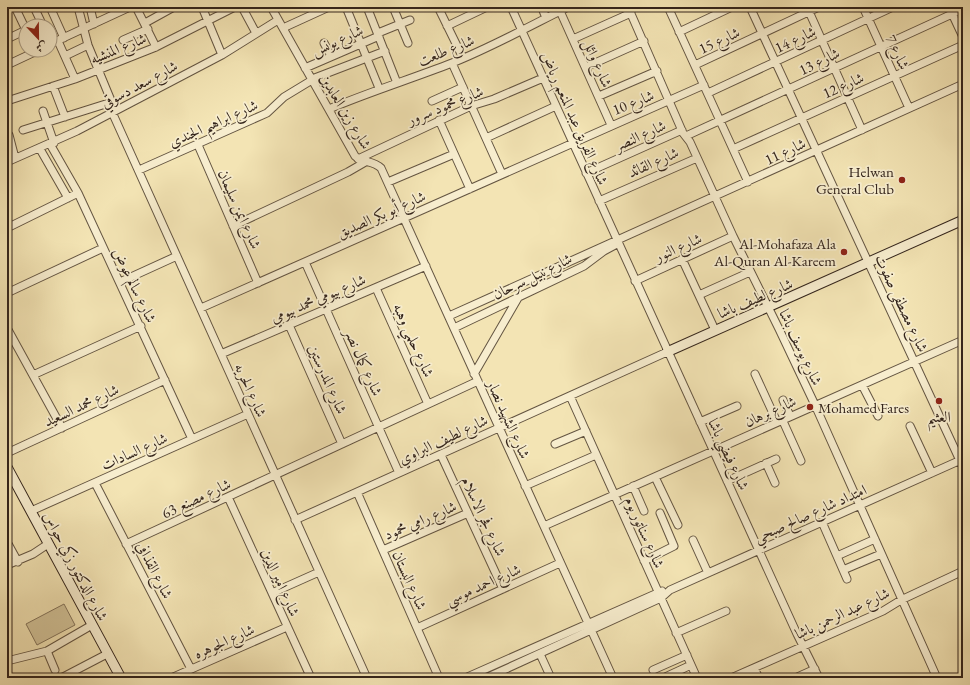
<svg xmlns="http://www.w3.org/2000/svg" width="970" height="685" font-family="'EB Garamond',Amiri,serif">
	<style>
		.green { fill: #d3c49a; stroke: #84745b }
		.lines { fill: none; stroke-linecap: round; stroke-linejoin: round }
		.street-casing { stroke: #645542; stroke-width: 9 }
		.secondary-casing { stroke: #34251c; stroke-width: 11 }
		.street { stroke: #f7edce; stroke-width: 7 }
		.secondary { stroke: #f7edce; stroke-width: 9 }
		.poi-dot { fill: #8f2418; stroke: #f7edce; stroke-width: 1.5 }
		.labels { text-anchor: middle; dominant-baseline: central; stroke-width: 3.5; stroke-linejoin: round; paint-order: stroke }
		.street-label { font-size: 15px; fill: #34251c; stroke: #f7edce }
		.poi-label { font-size: 15px; fill: #34251c; stroke: #f7edce; text-anchor: end }
	</style>
	<rect width="100%" height="100%" fill="#f3e4b4"/>
	<filter id="stains"><feTurbulence type="fractalNoise" baseFrequency=".005" numOctaves="4"/><feColorMatrix values="0 0 0 0 .2 0 0 0 0 .09 0 0 0 0 .02 0 0 0 .5 -.17"/></filter>
	<radialGradient id="worn" r=".72"><stop offset=".6" stop-color="#630" stop-opacity="0"/><stop offset="1" stop-color="#630" stop-opacity=".3"/></radialGradient>
	<path class="green" d="M64 604 75 625 37 645 26 624Z"/>
	<g class="lines">
		<defs>
			<path id="street" d="M15 7 26 30
				M34 7 43 26
				M50 7 64 38
				M78 7 88 45 115 110
				M90 7 94 24
				M136 7 156 47
				M202 7 222 55
				M242 7 256 33
				M271 7 355 156C362 163 373 160 381 168L613 678
				M346 7 379 88
				M367 7 397 83
				M393 7 408 43
				M438 7 463 58
				M511 7 797 634 819 678
				M628 7 683 133 690 142 733 236 779 329 815 405 937 678
				M668 7 748 182
				M750 7 963 467
				M807 7 862 130
				M863 7 909 108
				M949 7 963 37
				M542 8 546 18
				M560 11 611 125
				M145 23 174 7
				M447 26 487 7
				M283 28 329 7
				M679 32 732 7
				M378 33 410 20
				M7 39 26 30
				M573 39 631 13
				M123 40 148 29
				M58 41 75 79
				M324 43 331 56
				M50 44 130 7
				M65 56 88 45
				M452 63 502 174
				M7 65 39 50
				M695 65 819 7
				M586 67 644 41
				M305 68 379 36
				M312 79 385 51
				M53 86 65 117
				M708 93 893 7
				M599 96 657 71
				M7 101 75 79 156 47 235 7
				M432 101 463 87
				M329 109C369 92 411 79 452 63 492 47 530 26 568 7
				M43 111 54 143
				M112 112 367 678
				M439 120 470 189
				M23 130 112 102
				M9 135 15 158
				M686 136 963 9
				M486 138 556 106
				M50 144 78 193 192 439
				M198 145 258 283
				M40 149 68 198
				M733 149 963 45
				M358 159 471 106 494 99 543 78
				M7 162 77 131 222 55 278 20
				M139 170 267 113 284 97 312 80
				M586 173 682 130
				M388 182 454 154
				M599 201 697 158
				M233 226 348 172 367 161
				M7 228 78 193
				M682 259 715 330
				M305 262 399 473
				M635 281 733 236
				M120 282 177 256
				M376 288 428 404
				M7 293 103 248
				M699 295 750 272
				M201 308 704 85
				M449 316 963 84
				M289 325 342 444
				M7 328 62 428
				M454 328 584 266 604 251 617 244
				M221 354 426 266
				M474 374 518 298
				M755 374 777 422
				M33 375 141 326
				M862 385 878 416
				M570 396 697 678
				M783 400 790 416
				M782 419 801 461
				M700 422 737 406
				M910 426 932 473
				M555 444 586 431
				M7 453 165 380
				M441 455 503 589
				M766 463 775 483
				M655 477 678 525
				M727 481 776 459
				M95 483 191 669
				M525 486 596 455
				M633 486 644 511
				M357 492 439 678
				M228 497 311 678
				M31 511 248 414
				M295 520 667 352
				M822 522 847 579
				M544 526 963 340
				M693 540 708 573
				M7 542 18 562
				M126 544 478 381
				M383 550 468 513
				M837 556 875 539
				M644 561 674 546 660 513
				M7 565 33 554 48 544
				M843 570 881 554
				M272 593 319 572
				M417 628 560 563
				M676 633 726 611
				M47 651 55 670
				M540 654 551 678
				M7 661 47 651 92 625
				M754 668 759 678
				M653 670 687 655
				M61 678 107 654
				M171 678 287 627
				M465 678 662 591
				M486 678 661 598 670 590 963 459
				M663 678 691 665
				M731 678 883 611 901 600 963 571
				M795 678 815 669"/>
			<path id="secondary" d="M667 352 963 220
				M7 467 121 678"/>
		</defs>
		<use href="#street" class="street-casing"/>
		<use href="#secondary" class="secondary-casing"/>
		<use href="#street" class="street"/>
		<use href="#secondary" class="secondary"/>
	</g>
	<g class="poi-dot">
		<circle cx="902" cy="180" r="4"/>
		<circle cx="844" cy="252" r="4"/>
		<circle cx="939" cy="401" r="4"/>
		<circle cx="810" cy="407" r="4"/>
	</g>
	<g class="labels">
		<g class="street-label">
			<text transform="translate(795 39) rotate(-25)">شارع 14</text>
			<text transform="translate(337 40) rotate(-24)">شارع يونس</text>
			<text transform="translate(719 40) rotate(-25)">شارع 15</text>
			<text transform="translate(118 48) rotate(-22)">شارع المنشيه</text>
			<text transform="translate(446 50) rotate(-22)">شارع طلعت</text>
			<text transform="translate(898 52) rotate(65)">شارع 7</text>
			<text transform="translate(819 61) rotate(-26)">شارع 13</text>
			<text transform="translate(598 63) rotate(66)">شارع وائل</text>
			<text transform="translate(139 84) rotate(-28)">شارع سعد دسوقي</text>
			<text transform="translate(843 85) rotate(-24)">شارع 12</text>
			<text transform="translate(633 102) rotate(-22)">شارع 10</text>
			<text transform="translate(445 105) rotate(-22)">شارع محمود سرور</text>
			<text transform="translate(346 111) rotate(59)">شارع زين العابدين</text>
			<text transform="translate(575 118) rotate(66)">شارع الفريق عبد المنعم رياض</text>
			<text transform="translate(213 123) rotate(-24)">شارع ابراهيم الجندي</text>
			<text transform="translate(640 135) rotate(-24)">شارع النصر</text>
			<text transform="translate(785 151) rotate(-25)">شارع 11</text>
			<text transform="translate(653 162) rotate(-24)">شارع القائد</text>
			<text transform="translate(240 209) rotate(66)">شارع ايمن سليمان</text>
			<text transform="translate(381 214) rotate(-24)">شارع أبو بكر الصديق</text>
			<text transform="translate(678 247) rotate(-24)">شارع النور</text>
			<text transform="translate(532 276) rotate(-26)">شارع نبيل سرحان</text>
			<text transform="translate(135 285) rotate(64)">شارع سالم عوض</text>
			<text transform="translate(318 298) rotate(-23)">شارع بيومي محمد بيومي</text>
			<text transform="translate(755 298) rotate(-23)">شارع لطيف باشا</text>
			<text transform="translate(902 303) rotate(65)">شارع مصطفى صفوت</text>
			<text transform="translate(414 340) rotate(66)">شارع حلمي وهبه</text>
			<text transform="translate(801 347) rotate(65)">شارع يوسف باشا</text>
			<text transform="translate(364 362) rotate(66)">شارع كمال نصر</text>
			<text transform="translate(328 379) rotate(66)">شارع المدرستين</text>
			<text transform="translate(251 390) rotate(66)">شارع الحريه</text>
			<text transform="translate(81 405) rotate(-25)">شارع محمد السعيد</text>
			<text transform="translate(770 411) rotate(-24)">شارع برهان</text>
			<text transform="translate(509 419) rotate(66)">شارع الشهيد نصار</text>
			<text transform="translate(443 439) rotate(-25)">شارع لطيف البراوي</text>
			<text transform="translate(134 451) rotate(-24)">شارع السادات</text>
			<text transform="translate(729 454) rotate(65)">شارع فيضي باشا</text>
			<text transform="translate(196 498) rotate(-25)">شارع مصنع 63</text>
			<text transform="translate(810 513) rotate(-24)">امتداد شارع صالح صبحي</text>
			<text transform="translate(484 516) rotate(65)">شارع فجر الاسلام</text>
			<text transform="translate(420 520) rotate(-23)">شارع رامي محمود</text>
			<text transform="translate(645 532) rotate(66)">شارع سناتور يوم</text>
			<text transform="translate(76 566) rotate(62)">شارع الدكتور زكي حواس</text>
			<text transform="translate(155 570) rotate(63)">شارع القذافي</text>
			<text transform="translate(410 580) rotate(66)">شارع البستان</text>
			<text transform="translate(281 582) rotate(66)">شارع امير الدين</text>
			<text transform="translate(483 584) rotate(-24)">شارع احمد موسي</text>
			<text transform="translate(842 613) rotate(-25)">شارع عبد الرحمن باشا</text>
			<text transform="translate(224 641) rotate(-24)">شارع الجوهره</text>
		</g>
		<g class="poi-label">
			<text x="894" y="171">Helwan<tspan x="894" dy="17">General Club</tspan></text>
			<text x="836" y="243">Al-Mohafaza Ala<tspan x="836" dy="17">Al-Quran Al-Kareem</tspan></text>
			<text x="818" y="407" text-anchor="start">Mohamed Fares</text>
			<text x="939" y="416" text-anchor="middle">العثيم</text>
		</g>
	</g>
	<rect width="970" height="685" fill="none" stroke="#f3e4b4" stroke-width="24"/>
	<rect x="8" y="8" width="954" height="669" fill="none" stroke="#34251c" stroke-width="2"/>
	<rect x="12" y="12" width="946" height="661" fill="none" stroke="#34251c"/>
	<g transform="translate(38 38) rotate(158)"><circle r="19" fill="#f7edce" stroke="#a99d87"/>
	<path d="M0-3L7 15L0 10L-7 15Z" fill="#8f2418"/>
	<text y="-6" font-size="11" font-weight="bold" text-anchor="middle" fill="#34251c">ش</text>
	</g>
	<rect width="100%" height="100%" filter="url(#stains)"/>
	<rect width="100%" height="100%" fill="url(#worn)"/>
</svg>
